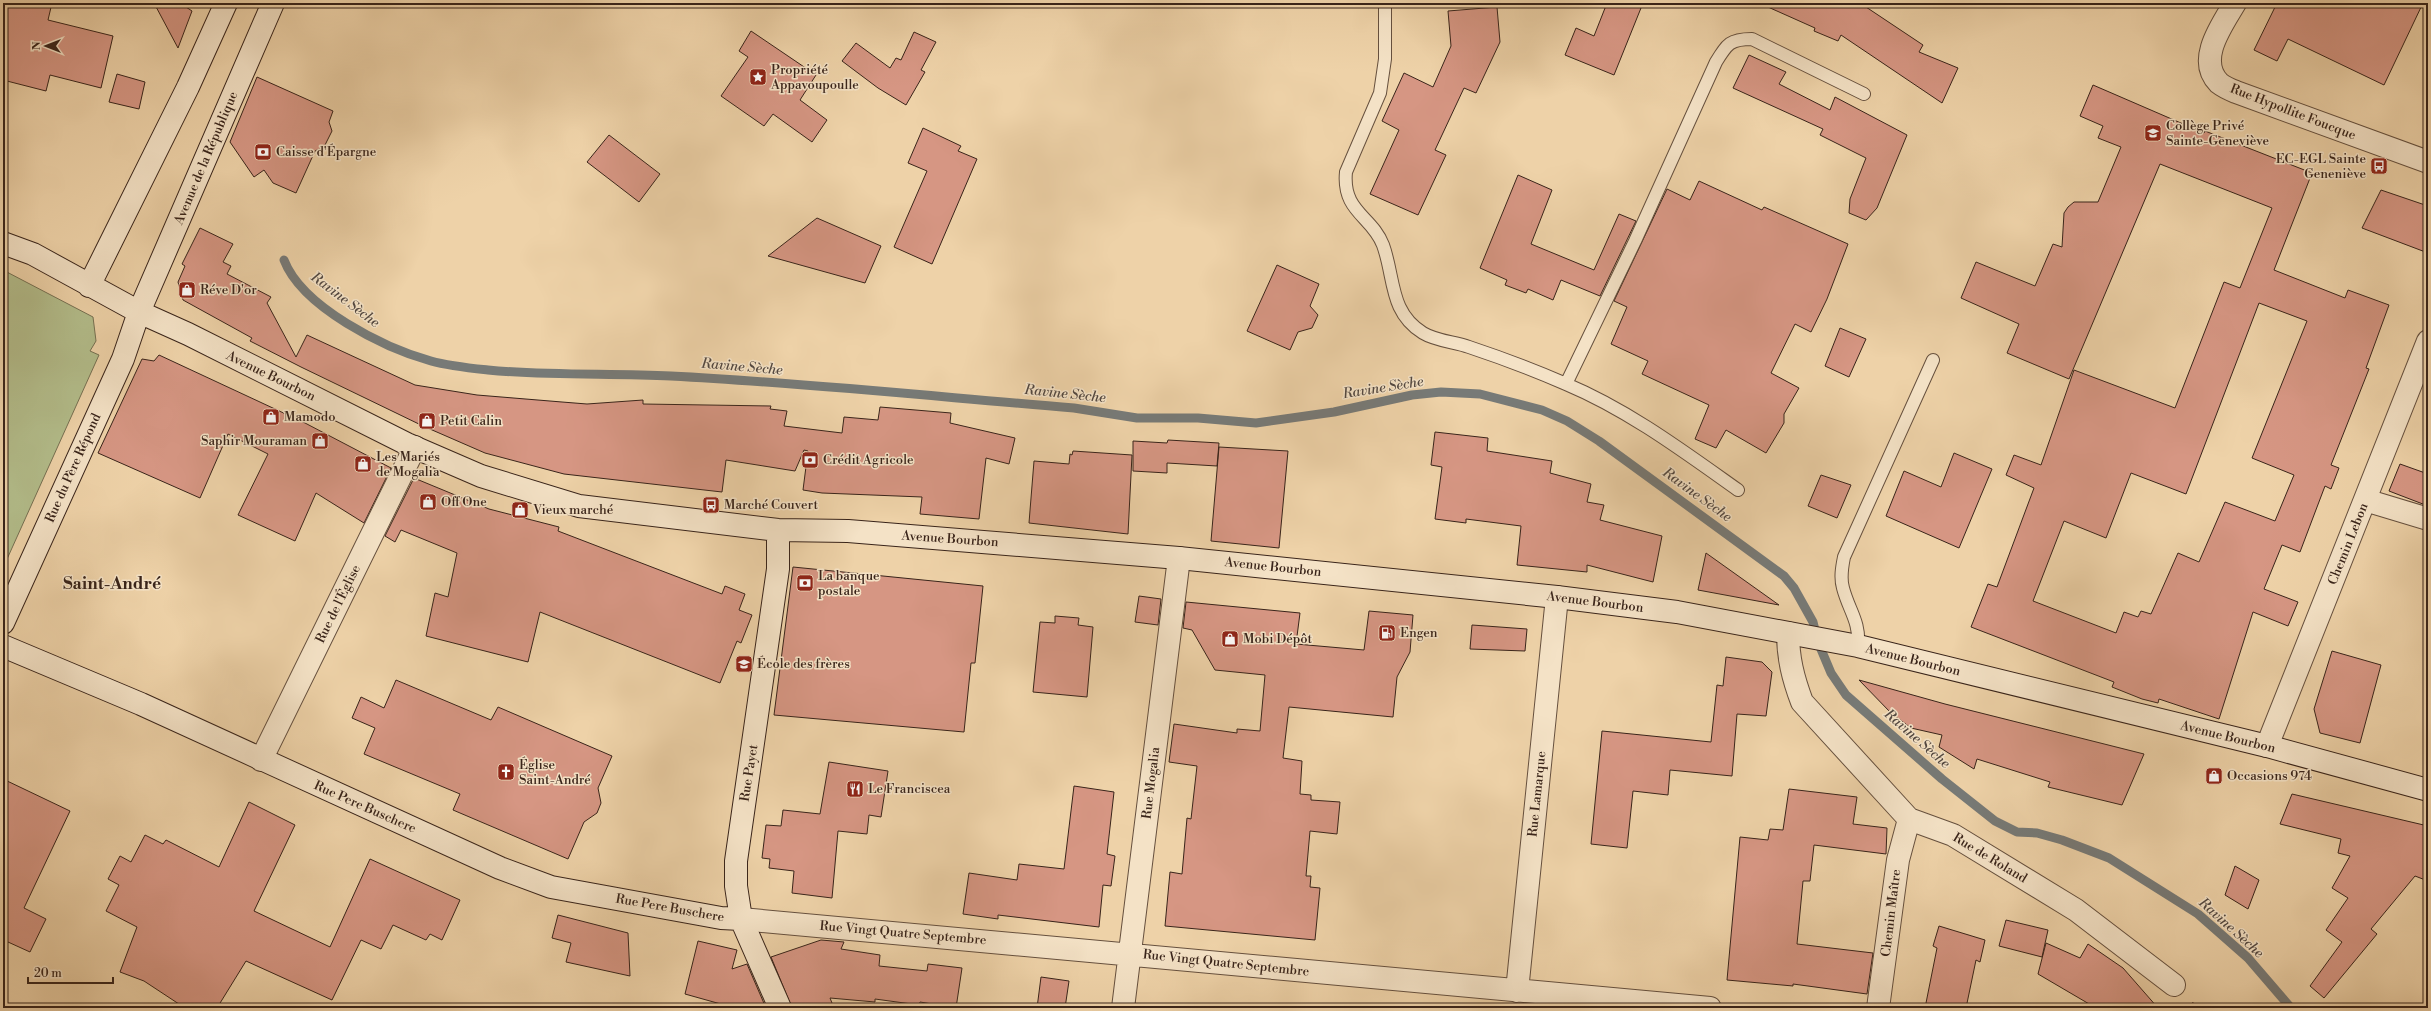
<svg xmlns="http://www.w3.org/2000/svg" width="2431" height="1011" font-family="'Libre Bodoni',serif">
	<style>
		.green { fill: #b3bd8b; stroke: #767052 }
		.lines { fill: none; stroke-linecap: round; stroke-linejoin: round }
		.stream { stroke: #777a77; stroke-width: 9 }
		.building { fill: #d69683; stroke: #39241a; fill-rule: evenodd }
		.lane-casing { stroke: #66503e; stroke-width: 14 }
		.street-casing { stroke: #66503e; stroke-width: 24 }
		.secondary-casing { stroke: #39241a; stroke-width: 24 }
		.path { stroke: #39241a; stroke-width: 2.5; stroke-dasharray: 3 2; stroke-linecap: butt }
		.lane { stroke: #f4e2c6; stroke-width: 12 }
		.street { stroke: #f4e2c6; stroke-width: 22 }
		.secondary { stroke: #f4e2c6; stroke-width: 22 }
		.labels { text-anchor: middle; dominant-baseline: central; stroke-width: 3; stroke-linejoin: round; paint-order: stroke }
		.poi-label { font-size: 13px; fill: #39241a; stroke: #f4e2c6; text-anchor: start }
		.street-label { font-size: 13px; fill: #39241a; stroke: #f4e2c6 }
		.water-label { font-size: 14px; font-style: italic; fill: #534841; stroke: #f4e2c6 }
		.district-label { font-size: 17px; font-weight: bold; fill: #39241a; stroke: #f4e2c6 }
	</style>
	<rect width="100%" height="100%" fill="#eed2a8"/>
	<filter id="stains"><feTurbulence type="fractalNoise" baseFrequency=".005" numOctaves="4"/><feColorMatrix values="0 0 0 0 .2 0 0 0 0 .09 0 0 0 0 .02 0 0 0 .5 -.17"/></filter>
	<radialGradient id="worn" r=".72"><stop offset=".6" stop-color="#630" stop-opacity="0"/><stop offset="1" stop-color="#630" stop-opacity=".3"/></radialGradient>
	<path class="green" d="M3 270 93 317 96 341 90 351 99 355 3 568Z"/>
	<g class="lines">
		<path class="stream" d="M284 260C302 307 384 348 431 361 449 366 469 368 488 370 550 376 610 373 671 376 806 383 940 397 1074 408L1137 418H1198L1256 423 1334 412 1412 395 1441 392 1480 394 1542 410 1567 421 1599 441 1784 576 1794 588 1813 622 1818 642 1831 673 1846 695 1942 779 1995 821 2017 832 2037 833 2062 840 2109 858 2198 914 2248 958 2291 1008"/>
	</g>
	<path class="building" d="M3 3H52L48 20 113 36 101 88 50 75 46 91 3 80Z
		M154 3H180L192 11 178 48Z
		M1607 3H1643L1614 75 1565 55 1576 28 1594 36Z
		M1759 3H1860L1923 45 1919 52 1958 68 1942 103 1841 35 1838 41 1814 31 1815 28Z
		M2277 3H2423L2384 85 2288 39 2277 61 2254 50Z
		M1497 7 1500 42 1476 93 1464 88 1435 150 1446 155 1418 215 1370 194 1399 130 1382 121 1404 73 1433 87 1451 46 1448 11Z
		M751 31 816 75 800 100 827 120 812 142 773 114 764 126 721 96 748 57 739 51Z
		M914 32 936 42 921 70 925 72 906 105 878 88 842 61 856 43 890 68 896 58 901 60Z
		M1749 55 1786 72 1779 84 1830 110 1835 97 1907 135 1877 208 1866 220 1849 213 1850 199 1866 158 1820 135 1823 129 1733 88Z
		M117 74 145 82 139 109 109 102Z
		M257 77 333 111 329 122 332 131 324 147 315 151 296 193 273 183 264 170 254 177 230 142Z
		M2093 85 2204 133 2205 131 2312 173 2274 270 2345 298 2348 290 2389 305 2366 368 2369 369 2331 465 2339 468 2331 489 2325 486 2300 552 2282 545 2264 589 2298 602 2288 626 2253 612 2219 719 2159 699 2158 703 2142 699 2112 687 2114 682 1971 627 1988 584 1997 587 2034 488 2006 475 2014 455 2041 465 2074 370 2175 408 2224 282 2240 288 2272 208 2160 164 2069 379 2007 353 2019 324 1961 298 1976 262 2035 286 2053 244 2062 247 2064 213 2068 207 2074 202H2098L2121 147 2098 138 2103 126 2080 116ZM2259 303 2307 321 2252 458 2294 475 2275 521 2225 502 2199 562 2178 553 2151 614 2141 611 2138 617 2124 612 2116 633 2033 601 2064 521 2106 538 2131 473 2186 494Z
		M923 128 961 146 958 151 977 159 932 264 894 247 927 171 908 163Z
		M609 135 660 174 639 202 587 162Z
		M1518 175 1552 190 1531 244 1594 270 1619 214 1636 221 1600 296 1561 280 1553 300 1528 289 1526 293 1505 285 1507 280 1480 268Z
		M1699 181 1762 210 1764 207 1848 244 1827 299 1811 332 1795 324 1771 373 1799 388 1784 414V423L1766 453 1726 430 1716 448 1695 439 1709 405 1642 374 1648 361 1611 344 1627 307 1614 301 1667 189 1690 200Z
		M2381 190 2428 206V253L2362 228Z
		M817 218 881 246 865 283 768 256Z
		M200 228 233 244 223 262 231 266 227 274 271 297 267 303 296 357 307 335 415 385 477 395 562 402 587 404 643 400V404L771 406 770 409 787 411 784 426 842 433 844 417 878 420 880 407 951 413 950 423 1015 438 1009 464 986 458 979 519 920 514 922 497 822 493 803 490 808 451 804 450 795 471 726 460 722 492 564 474 485 453 423 426 301 367 250 341 252 338 183 300 178 282 185 266 182 264Z
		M1277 265 1319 284 1310 306 1318 315 1312 328 1298 332 1290 350 1247 331Z
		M1840 328 1866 339 1849 377 1825 366Z
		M159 355 305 423 391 468 364 523 316 493 295 541 238 515 268 454 228 434 200 498 98 453 142 359 154 361Z
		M1435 432 1488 438 1487 451 1552 461 1550 473 1591 484 1587 502 1604 505 1600 520 1662 536 1653 582 1587 565V572L1517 565 1521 526 1466 519V523L1435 519 1442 467 1431 465Z
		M1168 440 1219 443 1217 466 1167 463V473L1133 471V441L1167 443Z
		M1219 447 1288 451 1279 548 1211 541Z
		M1073 451 1132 455 1128 534 1029 523 1034 461 1069 464 1070 454 1072 455Z
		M1954 453 1992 469 1959 548 1886 516 1904 471 1941 487Z
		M2400 464 2428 474V506L2389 491Z
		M1821 475 1851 485 1837 518 1808 506Z
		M414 478 489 509 559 527 558 531 722 594 725 586 745 594 739 610 752 615 741 643 737 641 720 683 540 612 528 662 426 636 435 593 448 597 457 553 401 530 395 542 385 536Z
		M1706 553 1779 605 1698 590Z
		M793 567 983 586 975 663H971L964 732 774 715Z
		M1139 596 1161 599 1158 625 1135 622Z
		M1186 602 1300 613 1296 644 1364 650 1369 611 1413 615 1410 652 1397 677 1393 717 1289 707 1283 758 1302 761 1300 794 1311 795V800L1340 802 1337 834 1310 831 1306 876H1311L1310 887 1320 888 1315 940 1165 926 1170 872 1182 874 1187 818 1191 819 1197 766 1169 762 1174 724 1237 733V729L1260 731 1265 675 1215 670 1192 630 1183 628Z
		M1055 616 1079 618 1078 625 1093 627 1087 697 1033 692 1040 622 1055 623Z
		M1472 625 1527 629 1525 651 1470 649Z
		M2332 651 2381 665 2360 743 2320 733 2314 709Z
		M1726 657 1762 662 1772 672 1766 716 1737 714 1732 776 1670 770 1668 795 1633 791 1627 848 1591 844 1602 731 1711 742 1717 685 1723 686Z
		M396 680 491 720 498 707 612 756 598 788 601 803 597 813 584 822 568 859 453 810 460 794 364 754 375 728 352 718 361 697 384 708Z
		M1859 680 1945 704 2144 754 2122 805 2048 787 2050 782 1977 759 1974 769 1939 747 1942 735 1911 728 1891 713Z
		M829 762 888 771 881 817 869 815 867 834 838 831 832 898 792 893 794 871 769 868 770 859 762 858 766 825 781 826 783 810 820 814Z
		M3 779 70 811 24 908 46 919 30 952 8 942 3 952Z
		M1074 786 1114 792 1107 854 1115 856 1111 886 1103 885 1099 927 998 915V919L963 914 969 873 1017 880 1019 864 1064 869Z
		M1789 789 1857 797 1853 824 1887 828 1886 854 1814 845 1810 881H1803L1797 944 1873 953 1867 994 1793 984V986L1727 980 1740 837 1768 840 1770 829 1783 830Z
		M2292 794 2428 826V881L2415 876 2371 929 2377 934 2324 998 2310 986 2342 942 2326 930 2348 898 2332 888 2350 856 2338 853 2341 839 2280 824Z
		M249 802 295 825 254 911 330 947 370 859 460 900 442 940 430 934 426 940 393 925 381 949 361 940 332 1000 246 961 217 1008H185L144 981 120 972 137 927 106 911 119 885 108 879 120 856 131 862 145 835 163 844 166 840 219 867Z
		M2235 866 2259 880 2248 909 2225 895Z
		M558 915 628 933 630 976 566 962 571 943 552 938Z
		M2006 920 2048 930 2042 957 1999 946Z
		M1939 926 1985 940 1980 962 1976 960 1966 1008H1925L1937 948 1933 946Z
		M821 940 844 942 841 949 880 955 879 966 927 971 928 964 962 968 956 1008 920 1002 919 1005 875 999V1002L830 998 834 1008H792L771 957Z
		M698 941 737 950 732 969 747 964 766 1008H735L685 994Z
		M2046 943 2080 958 2088 944 2123 968 2158 1008H2096L2038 974Z
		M1041 977 1069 981 1065 1008H1037Z"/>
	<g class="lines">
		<defs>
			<path id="lane" d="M1385 3V59L1380 93 1346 172C1342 212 1372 216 1383 245 1395 278 1389 312 1423 333 1436 341 1455 342 1469 347 1502 358 1534 370 1566 384 1628 410 1683 451 1738 490
				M1566 384 1635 241 1716 62C1727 44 1730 39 1752 39L1864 94
				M1858 646C1860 621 1849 611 1843 588 1840 578 1842 567 1844 557L1933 360"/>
			<path id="street" d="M2235 3C2222 25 2196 60 2219 83 2224 87 2231 90 2236 92L2428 162
				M2365 500 2428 519
				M1788 633C1788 658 1793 678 1802 702L1909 819 1953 835 2076 910 2174 985
				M2267 746 2428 341
				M261 760 415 447
				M741 919 1710 1008
				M1517 991 1557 597
				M1123 1008 1179 558
				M1878 1008 1898 860 1909 819"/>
			<path id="secondary" d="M3 243 33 254 139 312 188 334 407 444 481 476 579 506 778 530 848 531 1179 558 1557 597 1677 612 1858 646 2267 746 2428 790
				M89 286 188 87 226 3
				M778 530V569L736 861V886L741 919 780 1008
				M3 623 123 359 139 312 273 3
				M3 646 141 704 500 868 551 887 721 918 741 919"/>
		</defs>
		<use href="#lane" class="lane-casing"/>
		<use href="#street" class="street-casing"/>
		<use href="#secondary" class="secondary-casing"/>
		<path class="path" d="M2192 1003 2198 1008"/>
		<use href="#lane" class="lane"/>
		<use href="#street" class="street"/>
		<use href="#secondary" class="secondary"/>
	</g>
	<defs>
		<symbol id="sight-square" viewBox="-11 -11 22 22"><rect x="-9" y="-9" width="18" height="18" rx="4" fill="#8f2418" stroke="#f4e2c6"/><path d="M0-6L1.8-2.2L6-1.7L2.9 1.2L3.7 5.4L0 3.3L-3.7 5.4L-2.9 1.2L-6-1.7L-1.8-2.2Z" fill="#fff"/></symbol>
		<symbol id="school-square" viewBox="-11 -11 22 22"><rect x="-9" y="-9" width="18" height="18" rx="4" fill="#8f2418" stroke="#f4e2c6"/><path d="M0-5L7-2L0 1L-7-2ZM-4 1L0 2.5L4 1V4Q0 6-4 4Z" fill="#fff"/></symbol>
		<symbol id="bank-square" viewBox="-11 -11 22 22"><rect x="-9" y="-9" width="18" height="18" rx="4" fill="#8f2418" stroke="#f4e2c6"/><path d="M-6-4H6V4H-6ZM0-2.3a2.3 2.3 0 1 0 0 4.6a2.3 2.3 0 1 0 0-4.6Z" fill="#fff"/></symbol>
		<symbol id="bus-square" viewBox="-11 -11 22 22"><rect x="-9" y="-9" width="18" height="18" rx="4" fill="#8f2418" stroke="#f4e2c6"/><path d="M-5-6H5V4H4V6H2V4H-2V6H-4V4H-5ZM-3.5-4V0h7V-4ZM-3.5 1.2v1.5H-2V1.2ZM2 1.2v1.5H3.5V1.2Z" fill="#fff"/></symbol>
		<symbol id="shop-square" viewBox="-11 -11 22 22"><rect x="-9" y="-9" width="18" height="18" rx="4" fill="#8f2418" stroke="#f4e2c6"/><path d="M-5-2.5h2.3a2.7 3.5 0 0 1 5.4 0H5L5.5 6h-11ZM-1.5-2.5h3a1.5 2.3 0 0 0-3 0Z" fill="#fff"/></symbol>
		<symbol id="fuel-square" viewBox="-11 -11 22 22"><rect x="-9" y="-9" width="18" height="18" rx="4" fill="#8f2418" stroke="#f4e2c6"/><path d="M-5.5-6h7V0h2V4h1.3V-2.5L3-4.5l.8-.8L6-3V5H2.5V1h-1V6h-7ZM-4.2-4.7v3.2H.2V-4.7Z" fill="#fff"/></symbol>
		<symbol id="university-square" viewBox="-11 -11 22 22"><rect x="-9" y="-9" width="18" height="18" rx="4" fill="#8f2418" stroke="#f4e2c6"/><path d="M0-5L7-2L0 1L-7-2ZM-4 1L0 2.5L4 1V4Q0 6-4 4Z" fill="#fff"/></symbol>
		<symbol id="church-square" viewBox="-11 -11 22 22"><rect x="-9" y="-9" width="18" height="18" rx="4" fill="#8f2418" stroke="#f4e2c6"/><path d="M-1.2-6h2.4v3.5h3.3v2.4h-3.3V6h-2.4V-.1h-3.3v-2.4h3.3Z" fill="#fff"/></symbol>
		<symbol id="restaurant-square" viewBox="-11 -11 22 22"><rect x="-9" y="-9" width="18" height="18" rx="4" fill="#8f2418" stroke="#f4e2c6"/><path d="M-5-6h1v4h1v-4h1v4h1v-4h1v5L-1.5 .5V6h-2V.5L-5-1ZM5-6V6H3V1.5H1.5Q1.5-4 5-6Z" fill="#fff"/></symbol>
	</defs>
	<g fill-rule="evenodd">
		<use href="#sight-square" x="748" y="67" width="20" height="20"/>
		<use href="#school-square" x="2143" y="123" width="20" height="20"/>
		<use href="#bank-square" x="253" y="142" width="20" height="20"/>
		<use href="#bus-square" x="2369" y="156" width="20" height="20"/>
		<use href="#shop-square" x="177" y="280" width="20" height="20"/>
		<use href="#shop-square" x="261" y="407" width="20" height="20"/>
		<use href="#shop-square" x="417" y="411" width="20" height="20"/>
		<use href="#shop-square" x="310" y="431" width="20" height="20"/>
		<use href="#bank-square" x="800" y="450" width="20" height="20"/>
		<use href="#shop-square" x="353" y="454" width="20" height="20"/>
		<use href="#shop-square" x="418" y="492" width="20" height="20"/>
		<use href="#bus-square" x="701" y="495" width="20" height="20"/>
		<use href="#shop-square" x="510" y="500" width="20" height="20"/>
		<use href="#bank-square" x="795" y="573" width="20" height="20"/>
		<use href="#fuel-square" x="1377" y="623" width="20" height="20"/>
		<use href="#shop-square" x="1220" y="629" width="20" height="20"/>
		<use href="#university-square" x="734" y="654" width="20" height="20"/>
		<use href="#church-square" x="496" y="762" width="20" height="20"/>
		<use href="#shop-square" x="2204" y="766" width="20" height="20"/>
		<use href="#restaurant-square" x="845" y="779" width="20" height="20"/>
	</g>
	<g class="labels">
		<g class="poi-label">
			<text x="771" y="70">Propriété<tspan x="771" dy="15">Appavoupoulle</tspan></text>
			<text x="2166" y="126">Collège Privé<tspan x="2166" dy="15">Sainte-Geneviève</tspan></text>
			<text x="276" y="152">Caisse d'Épargne</text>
			<text x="2366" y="159" text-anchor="end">EC-EGL Sainte<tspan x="2366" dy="15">Geneniève</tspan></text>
			<text x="200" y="290">Réve D'or</text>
			<text x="284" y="417">Mamodo</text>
			<text x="440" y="421">Petit Calin</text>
			<text x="307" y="441" text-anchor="end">Saphir Mouraman</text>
			<text x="376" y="457">Les Mariés<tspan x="376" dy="15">de Mogalia</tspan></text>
			<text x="823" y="460">Crédit Agricole</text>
			<text x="441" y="502">Off One</text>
			<text x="724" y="505">Marché Couvert</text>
			<text x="533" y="510">Vieux marché</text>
			<text x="818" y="576">La banque<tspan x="818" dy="15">postale</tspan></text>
			<text x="1400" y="633">Engen</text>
			<text x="1243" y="639">Mobi Dépôt</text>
			<text x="757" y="664">École des frères</text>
			<text x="519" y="765">Église<tspan x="519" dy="15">Saint-André</tspan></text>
			<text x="2227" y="776">Occasions 974</text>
			<text x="868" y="789">Le Franciscea</text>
		</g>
		<g class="street-label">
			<text transform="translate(2293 112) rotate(21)">Rue Hypollite Foucque</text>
			<text transform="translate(206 158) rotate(-67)">Avenue de la République</text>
			<text transform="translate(271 376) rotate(26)">Avenue Bourbon</text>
			<text transform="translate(73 468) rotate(-66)">Rue du Père Répond</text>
			<text transform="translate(950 539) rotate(4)">Avenue Bourbon</text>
			<text transform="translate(2348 544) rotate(-68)">Chemin Lebon</text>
			<text transform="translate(1273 567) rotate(6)">Avenue Bourbon</text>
			<text transform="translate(1595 602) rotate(7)">Avenue Bourbon</text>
			<text transform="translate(338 604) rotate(-64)">Rue de l'Église</text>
			<text transform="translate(1913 660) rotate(14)">Avenue Bourbon</text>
			<text transform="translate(2228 737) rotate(14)">Avenue Bourbon</text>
			<text transform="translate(749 773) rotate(-81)">Rue Payet</text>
			<text transform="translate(1151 783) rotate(-83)">Rue Mogalia</text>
			<text transform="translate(1537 794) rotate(-84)">Rue Lamarque</text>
			<text transform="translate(365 807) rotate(24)">Rue Pere Buschere</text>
			<text transform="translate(1990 858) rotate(31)">Rue de Roland</text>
			<text transform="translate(670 908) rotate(10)">Rue Pere Buschere</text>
			<text transform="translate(1891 913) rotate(-83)">Chemin Maître</text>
			<text transform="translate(903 933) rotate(5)">Rue Vingt Quatre Septembre</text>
			<text transform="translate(1226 963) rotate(6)">Rue Vingt Quatre Septembre</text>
		</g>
		<g class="water-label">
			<text transform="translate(345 300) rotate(37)">Ravine Sèche</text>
			<text transform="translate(742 367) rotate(5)">Ravine Sèche</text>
			<text transform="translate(1383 388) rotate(-9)">Ravine Sèche</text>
			<text transform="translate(1065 394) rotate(6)">Ravine Sèche</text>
			<text transform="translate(1697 495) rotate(36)">Ravine Sèche</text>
			<text transform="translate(1917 739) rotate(41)">Ravine Sèche</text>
			<text transform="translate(2231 928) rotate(42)">Ravine Sèche</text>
		</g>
		<g class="district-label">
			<text x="112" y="584">Saint-André</text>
		</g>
	</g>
	<rect width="2431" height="1011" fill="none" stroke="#eed2a8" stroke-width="16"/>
	<rect x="4" y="4" width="2423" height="1003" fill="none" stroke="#39241a" stroke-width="2"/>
	<rect x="8" y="8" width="2415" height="995" fill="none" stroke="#39241a"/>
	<g transform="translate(46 46) rotate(270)" stroke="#f4e2c6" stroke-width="3" paint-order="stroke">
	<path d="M0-3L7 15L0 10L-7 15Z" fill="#39241a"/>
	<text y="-6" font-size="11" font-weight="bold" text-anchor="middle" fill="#39241a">N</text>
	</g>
	<path d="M28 977v6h85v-6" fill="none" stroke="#39241a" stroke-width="2"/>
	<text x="34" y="977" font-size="12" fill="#39241a" stroke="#f4e2c6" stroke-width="3" paint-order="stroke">20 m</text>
	<rect width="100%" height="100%" filter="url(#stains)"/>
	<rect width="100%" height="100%" fill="url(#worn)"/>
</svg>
